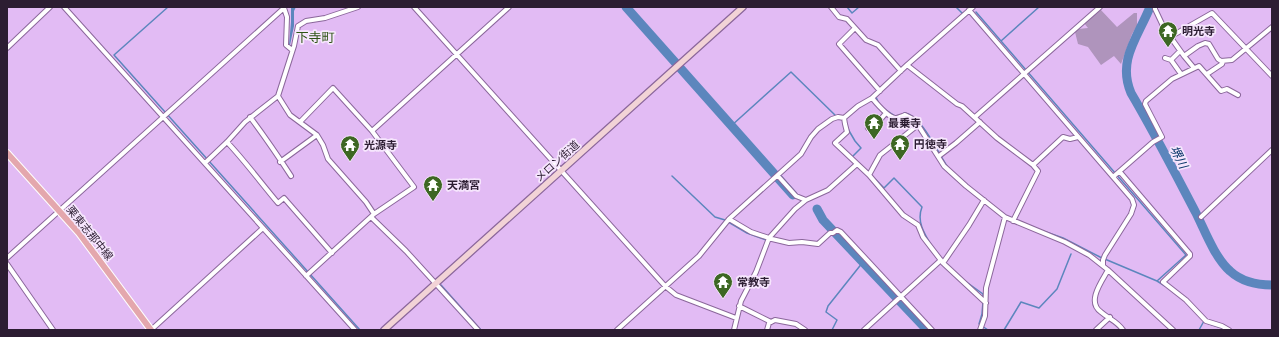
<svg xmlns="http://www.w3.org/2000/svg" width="1279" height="337" font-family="Merriweather,'Noto Sans JP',serif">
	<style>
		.green { fill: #af94bc }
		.water { fill: #5c86bd }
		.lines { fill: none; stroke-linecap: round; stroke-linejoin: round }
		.stream { stroke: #5c86bd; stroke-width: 1.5 }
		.river { stroke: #5c86bd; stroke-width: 9 }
		.street-casing { stroke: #8b679b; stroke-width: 6 }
		.secondary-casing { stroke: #8b679b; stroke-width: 8 }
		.primary-casing { stroke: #fff; stroke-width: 8 }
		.street { stroke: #fff; stroke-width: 4 }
		.secondary { stroke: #f2d3d6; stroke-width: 5.5 }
		.primary { stroke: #e4a7ad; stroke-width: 6 }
		.labels { text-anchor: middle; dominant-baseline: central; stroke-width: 3.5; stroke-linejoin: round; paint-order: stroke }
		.poi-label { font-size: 11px; font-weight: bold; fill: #2c1d32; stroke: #f6e6fd; text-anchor: start }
		.street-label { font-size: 11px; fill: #2c1d32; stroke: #f6e6fd }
		.water-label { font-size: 12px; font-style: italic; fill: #0e3a6c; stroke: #f6e6fd }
		.quarter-label { font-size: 13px; fill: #2e5415; stroke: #f6e6fd }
	</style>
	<rect width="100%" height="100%" fill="#e2bbf4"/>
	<path class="green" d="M1100 9 1117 27 1134 13H1137V26L1132 34 1121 64 1114 56 1101 65 1088 47 1078 44 1075 32 1078 29 1088 28 1084 23Z"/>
	<path class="water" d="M291 7H296L294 11V26L290 45H289L291 22Z"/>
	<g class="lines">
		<path class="stream" d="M168 7 114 55 360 330
			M847 7 852 13 859 7
			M956 7 962 13H964
			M1039 7 1001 41 1186 255 1157 281 1165 286
			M976 12 1001 41
			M876 97 879 104
			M883 108 895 116
			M904 113C921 114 938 153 947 166
			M731 126 791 72 837 117
			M848 129 855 141 861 148 852 157 853 158
			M1040 161 1048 154
			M672 176 715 217 725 220 747 233 766 240
			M875 179 884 188 894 178 922 207C916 222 925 235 933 248
			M378 221 382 225
			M1043 231 1063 238 1100 257 1157 281
			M965 281 983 294V298
			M441 285 481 330
			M983 302 982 314 979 324 988 330
			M1207 323 1222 328
			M832 330 837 320 826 312 828 306 863 262
			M1004 330 1021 302 1039 308 1057 289 1071 254
			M1199 330 1204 321"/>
		<path class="river" d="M626 7 793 195
			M1150 7C1138 37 1117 60 1131 93 1154 132 1175 173 1196 213 1205 231 1215 258 1230 271 1242 282 1256 285 1272 285
			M817 209 823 220 927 330"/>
		<defs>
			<path id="street" d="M64 7 355 330
				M414 7 665 286 676 295 736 318
				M831 7 839 17 847 19 866 40 878 45 901 71
				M973 7 907 65 872 98 858 106 844 118 845 124 847 132 835 143 869 175 903 215 918 225 923 237 943 263 986 303
				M1155 7V9L1164 28 1184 56 1198 46 1205 43 1209 44 1218 59 1221 61 1232 60 1272 27
				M284 8 287 17 286 45 292 50
				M969 10 1132 199 1134 205 1131 214 1105 255 1103 260V265
				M855 28 839 44 880 91
				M1170 37 1212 13 1272 76
				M7 48 50 7
				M1184 56 1194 68
				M1165 58 1171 60 1181 74
				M1171 60 1180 51
				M907 65 957 104 962 106 997 138 1033 165 1038 171 1013 221
				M1207 74 1222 64 1223 61
				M278 96 290 115 317 135 323 145 328 159 366 202 374 214
				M872 98C877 104 888 117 895 118 898 118 902 116 905 115L913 119 918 125 944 166 966 186 1005 217 1065 242 1089 255 1108 270 1173 330
				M250 117C265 137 278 156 291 176
				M975 117 1100 7
				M300 122 333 88 372 131 414 187 374 214 306 276
				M868 128 880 120 886 113
				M372 131 509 7
				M227 142C245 161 261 183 278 203L284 198 332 253
				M939 156 956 143 980 122
				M280 162 317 135
				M205 163 227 142 245 122 278 96 294 46 298 26 306 21 325 18 358 7
				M1033 165 1063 137 1070 139 1078 137
				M1120 172 1190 254V256L1163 282 1186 300 1206 321 1222 326 1229 330
				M869 175 880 155 918 125
				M778 176 796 196 806 200
				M1113 177 1153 142 1162 137 1145 104 1146 101 1172 79 1199 66 1221 91 1227 89 1238 95
				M371 217 406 251 478 330
				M1201 217 1272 150
				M729 219 751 232 772 239 789 243 802 242 818 244 830 233H833L837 230 841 232 932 330
				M7 258 284 8
				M943 263 969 225 984 200
				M7 264 53 330
				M1108 270C1102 281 1086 302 1101 312 1109 319 1117 321 1123 330
				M739 306 771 322
				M151 330 263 228
				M617 330 699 256 729 219 801 154 811 137 818 129 832 119 838 117 844 118
				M734 330 741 301 756 272 769 238 795 209 806 200 828 190 857 164
				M767 330 769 323 775 320 796 324 805 330
				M864 330 941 260
				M980 330 985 316 986 288 1005 217
				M1096 330 1110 317"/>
			<path id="secondary" d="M384 330 743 7"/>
			<path id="primary" d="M7 153 79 233 151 330"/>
		</defs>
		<use href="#street" class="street-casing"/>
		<use href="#secondary" class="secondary-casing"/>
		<use href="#primary" class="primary-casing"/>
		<use href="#street" class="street"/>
		<use href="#secondary" class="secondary"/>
		<use href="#primary" class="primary"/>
	</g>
	<defs>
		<symbol id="temple-pin" viewBox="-11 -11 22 30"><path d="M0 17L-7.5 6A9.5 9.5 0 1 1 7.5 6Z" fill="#3d6723" stroke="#f6e6fd"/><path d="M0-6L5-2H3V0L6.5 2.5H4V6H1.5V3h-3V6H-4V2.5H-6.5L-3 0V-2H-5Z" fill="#fff"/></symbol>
	</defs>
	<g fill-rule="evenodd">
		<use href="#temple-pin" x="1157" y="20" width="22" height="30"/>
		<use href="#temple-pin" x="863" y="112" width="22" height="30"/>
		<use href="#temple-pin" x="889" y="133" width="22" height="30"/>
		<use href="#temple-pin" x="339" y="134" width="22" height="30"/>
		<use href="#temple-pin" x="422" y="174" width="22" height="30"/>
		<use href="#temple-pin" x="712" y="271" width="22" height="30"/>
	</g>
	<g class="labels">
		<g class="poi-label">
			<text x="1182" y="31">明光寺</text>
			<text x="888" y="123">最乗寺</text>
			<text x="914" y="144">円徳寺</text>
			<text x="364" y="145">光源寺</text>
			<text x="447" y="185">天満宮</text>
			<text x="737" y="282">常教寺</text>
		</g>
		<g class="street-label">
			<text transform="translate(557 161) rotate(-42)">メロン街道</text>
			<text transform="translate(90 233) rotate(51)">栗東志那中線</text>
		</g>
		<g class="water-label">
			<text transform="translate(1179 157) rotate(62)">堺川</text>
		</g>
		<g class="quarter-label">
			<text x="315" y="37">下寺町</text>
		</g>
	</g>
	<rect width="1279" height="337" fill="none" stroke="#2c1d32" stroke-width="16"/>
</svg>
